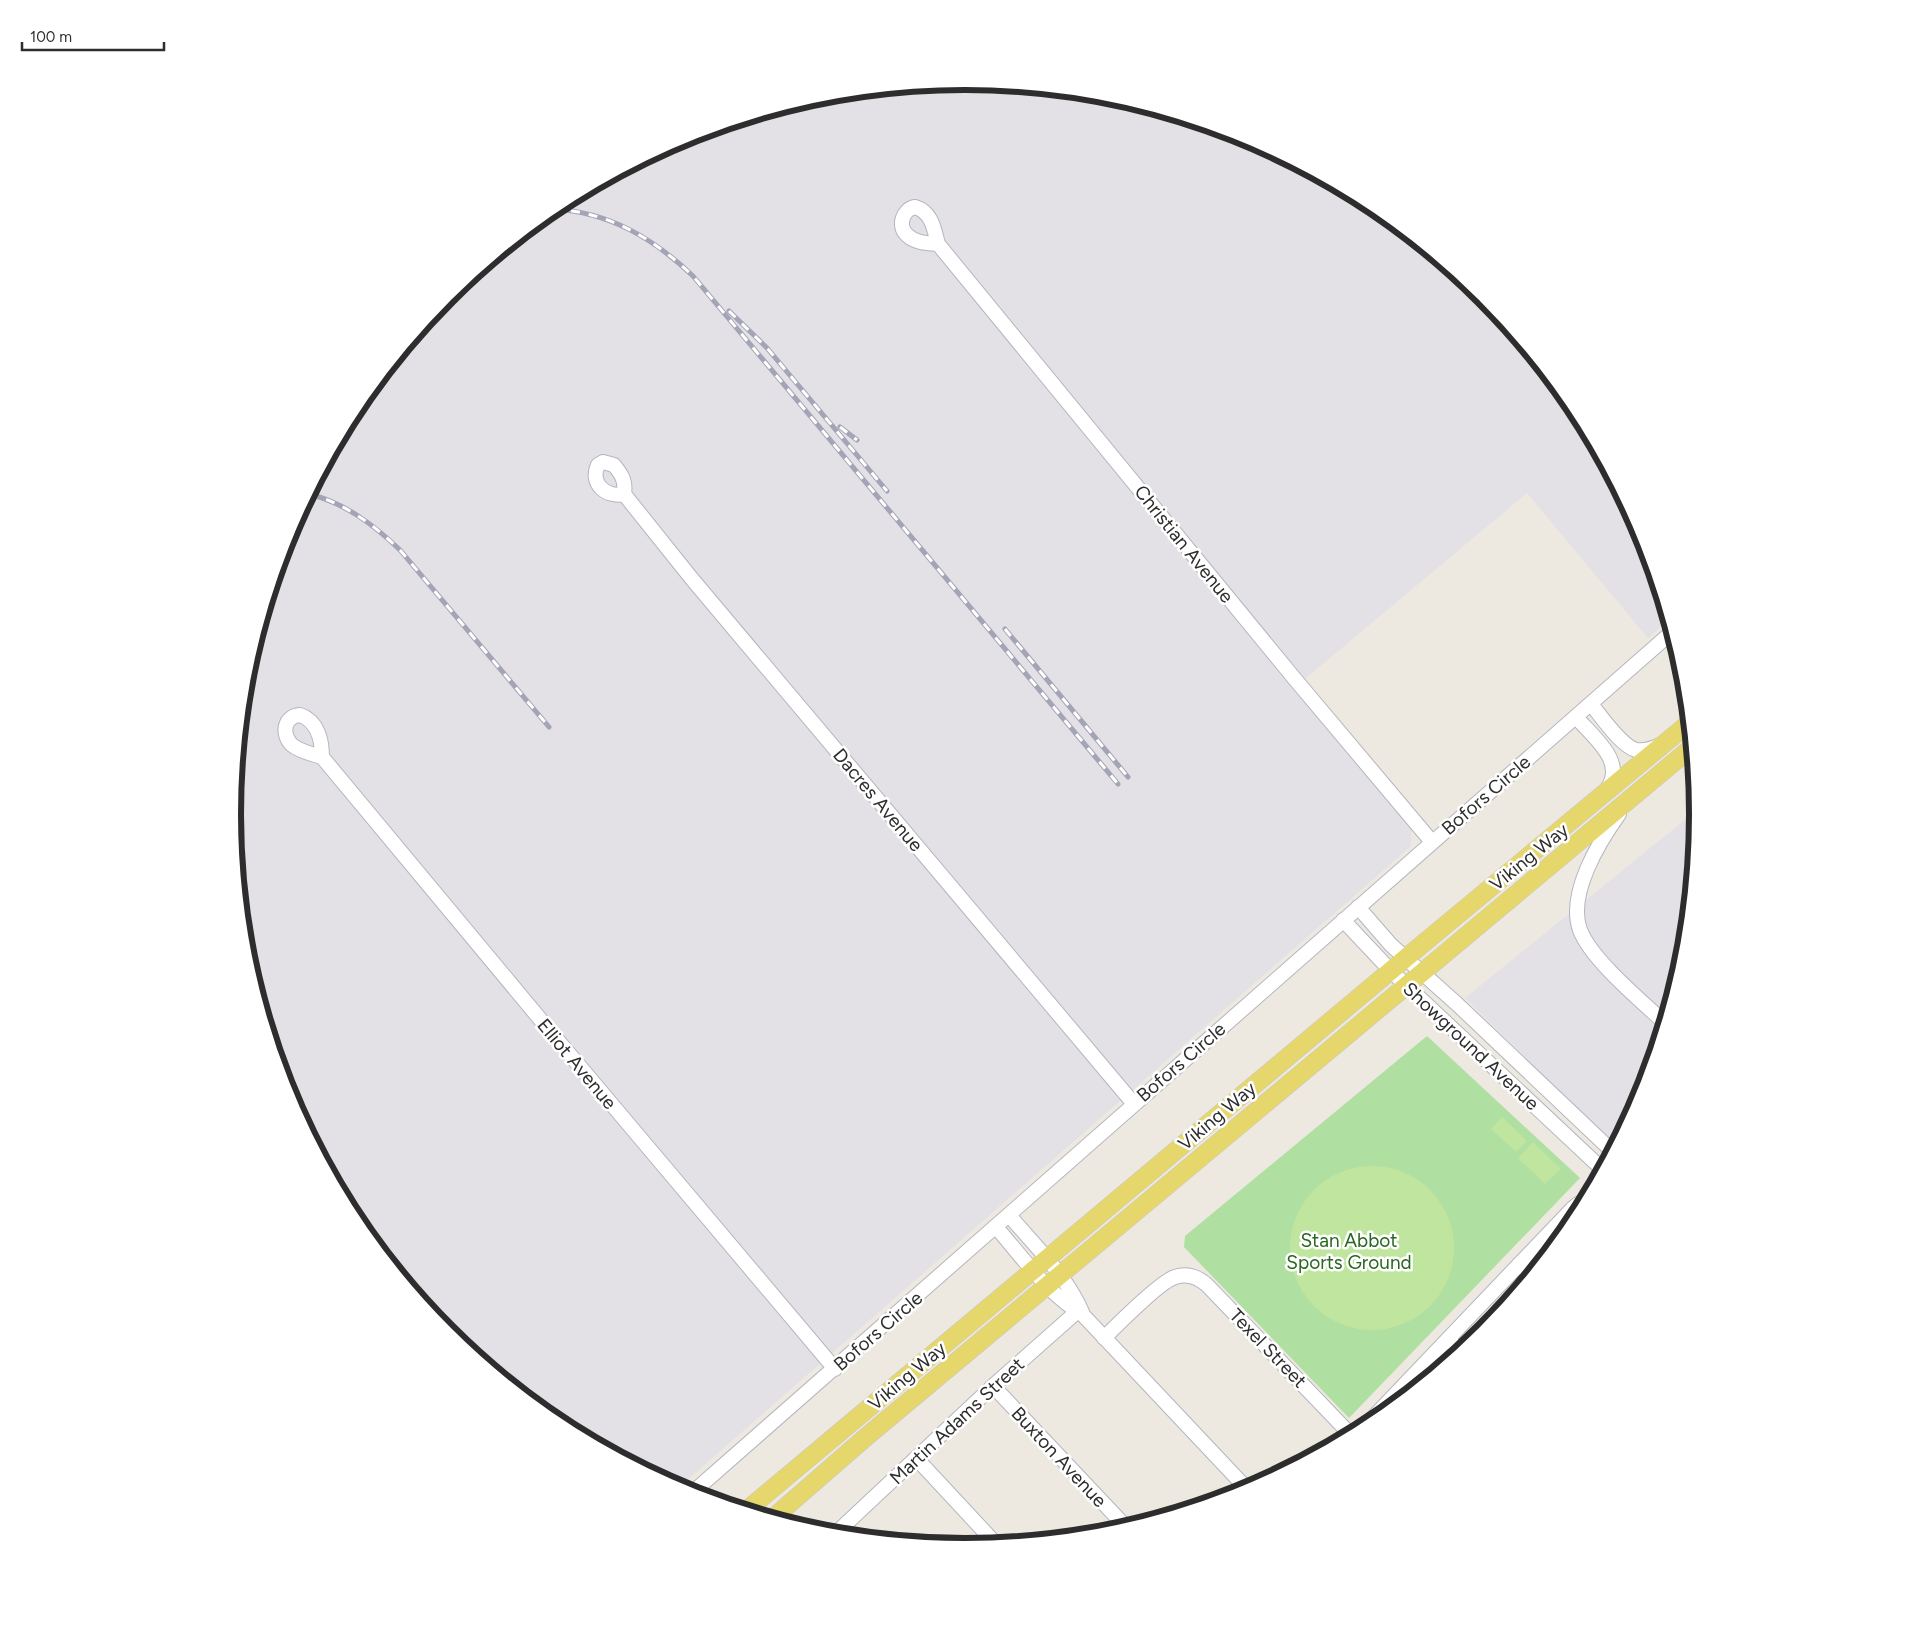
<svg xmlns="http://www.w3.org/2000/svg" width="1930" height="1628" font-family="Figtree,sans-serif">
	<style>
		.industrial { fill: #e3e0e6 }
		.green { fill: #b0dfa2 }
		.pitch { fill: #c0e59f }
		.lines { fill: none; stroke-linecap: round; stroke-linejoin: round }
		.minor-casing { stroke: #b4b5bf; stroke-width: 16 }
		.major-casing { stroke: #c8c8c8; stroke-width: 19 }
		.minor { stroke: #fff; stroke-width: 14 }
		.major { stroke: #e6d76c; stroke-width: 18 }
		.rail-casing { stroke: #a3a4b5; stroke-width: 5 }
		.rail { stroke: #fff; stroke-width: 3; stroke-dasharray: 9; stroke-linecap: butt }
		.labels { text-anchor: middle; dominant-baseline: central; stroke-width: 5; stroke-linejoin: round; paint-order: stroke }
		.street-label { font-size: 19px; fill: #2d2d2d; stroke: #fff }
		.park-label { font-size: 19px; fill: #286621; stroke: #fff }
		.rim { fill: none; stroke: #2d2d2d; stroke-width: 6 }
	</style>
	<rect width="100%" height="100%" fill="#ede9e1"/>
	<path class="industrial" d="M965 81 1108 95 1246 137 1372 205 1483 296 1574 407 1642 534 1668 620 1648 638 1527 493 1294 688 1412 820 1411 846 678 1488 558 1423 447 1332 356 1221 288 1094 246 957 232 814 246 671 288 533 356 407 447 296 558 205 685 137 822 95Z
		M1697 810 1684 957 1642 1095 1614 1146 1465 998Z"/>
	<path class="green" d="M1427 1036 1580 1178 1349 1418 1184 1247 1185 1236Z"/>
	<path class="pitch" d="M1502 1117 1527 1141 1516 1152 1491 1129Z
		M1533 1142 1561 1169 1545 1184 1518 1158Z
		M1290 1248a82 82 0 1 1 164 0a82 82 0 1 1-164 0Z"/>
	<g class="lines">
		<defs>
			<path id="minor" d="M938 244C927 243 915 243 907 235 897 226 903 209 915 207 932 212 934 229 938 244L1294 678 1432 842
				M603 462 614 465C622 475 626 481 624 494 607 498 589 484 598 465Z
				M624 494 692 579 1134 1104
				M1591 704C1601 716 1621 746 1636 750 1644 751 1652 749 1660 745
				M300 715C318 721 322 741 322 757 312 754 301 752 292 745 281 734 284 716 300 715Z
				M1576 717C1593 737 1627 762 1607 789
				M322 757 555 1037 835 1369
				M1619 814C1599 842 1567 894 1580 930 1591 959 1640 1000 1664 1022
				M1358 907 1391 945 1457 1004 1612 1151
				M1343 920 1391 971 1602 1169
				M1009 1215C1035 1246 1066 1275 1082 1312
				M996 1227C1023 1258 1047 1293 1083 1315L1248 1490
				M1519 1264 1530 1275
				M1104 1338C1117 1325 1161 1281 1175 1277 1187 1273 1198 1277 1207 1285L1351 1435
				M1448 1339 1460 1351
				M993 1386 1126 1527
				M1363 1428 1572 1209 1578 1204 1585 1201
				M916 1458 996 1544
				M692 1493C1020 1207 1344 918 1672 632
				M835 1534 993 1386 1080 1309"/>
			<path id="major" d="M747 1510 1419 947 1689 723
				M773 1518 866 1437 1691 748"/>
		</defs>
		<use href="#minor" class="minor-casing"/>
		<use href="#major" class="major-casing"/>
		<use href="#minor" class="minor"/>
		<use href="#major" class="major"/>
		<defs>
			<path id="rail" d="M553 209C609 212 653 238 693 276L1118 784
				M729 311 767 348 887 491
				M840 427 857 440
				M309 494C345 503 374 525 400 550L549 727
				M1005 629 1128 777"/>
		</defs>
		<use href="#rail" class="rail-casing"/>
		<use href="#rail" class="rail"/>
	</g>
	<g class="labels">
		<g class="street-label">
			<text transform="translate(1184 544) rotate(51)">Christian Avenue</text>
			<text transform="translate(1486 795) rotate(-41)">Bofors Circle</text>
			<text transform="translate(878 800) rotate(50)">Dacres Avenue</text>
			<text transform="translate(1529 857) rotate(-39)">Viking Way</text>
			<text transform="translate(1471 1046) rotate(43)">Showground Avenue</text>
			<text transform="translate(1181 1062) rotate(-41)">Bofors Circle</text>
			<text transform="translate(577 1064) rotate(50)">Elliot Avenue</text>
			<text transform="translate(1217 1116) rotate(-40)">Viking Way</text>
			<text transform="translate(878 1331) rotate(-41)">Bofors Circle</text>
			<text transform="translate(1268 1348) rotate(46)">Texel Street</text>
			<text transform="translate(907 1376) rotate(-40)">Viking Way</text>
			<text transform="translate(957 1421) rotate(-43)">Martin Adams Street</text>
			<text transform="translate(1059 1457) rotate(47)">Buxton Avenue</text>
		</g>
		<g class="park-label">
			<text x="1349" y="1240">Stan Abbot<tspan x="1349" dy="22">Sports Ground</tspan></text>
		</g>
	</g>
	<path d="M0 0H1930V1628H0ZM241 814a724 724 0 1 1 1448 0a724 724 0 1 1-1448 0Z" fill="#fff" fill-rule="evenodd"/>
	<path class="rim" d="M241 814a724 724 0 1 1 1448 0a724 724 0 1 1-1448 0Z"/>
	<path d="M22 42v8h142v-8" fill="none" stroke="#2d2d2d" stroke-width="2.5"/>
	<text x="30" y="42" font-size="15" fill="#2d2d2d" stroke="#ffffff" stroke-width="4" paint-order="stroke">100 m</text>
</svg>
